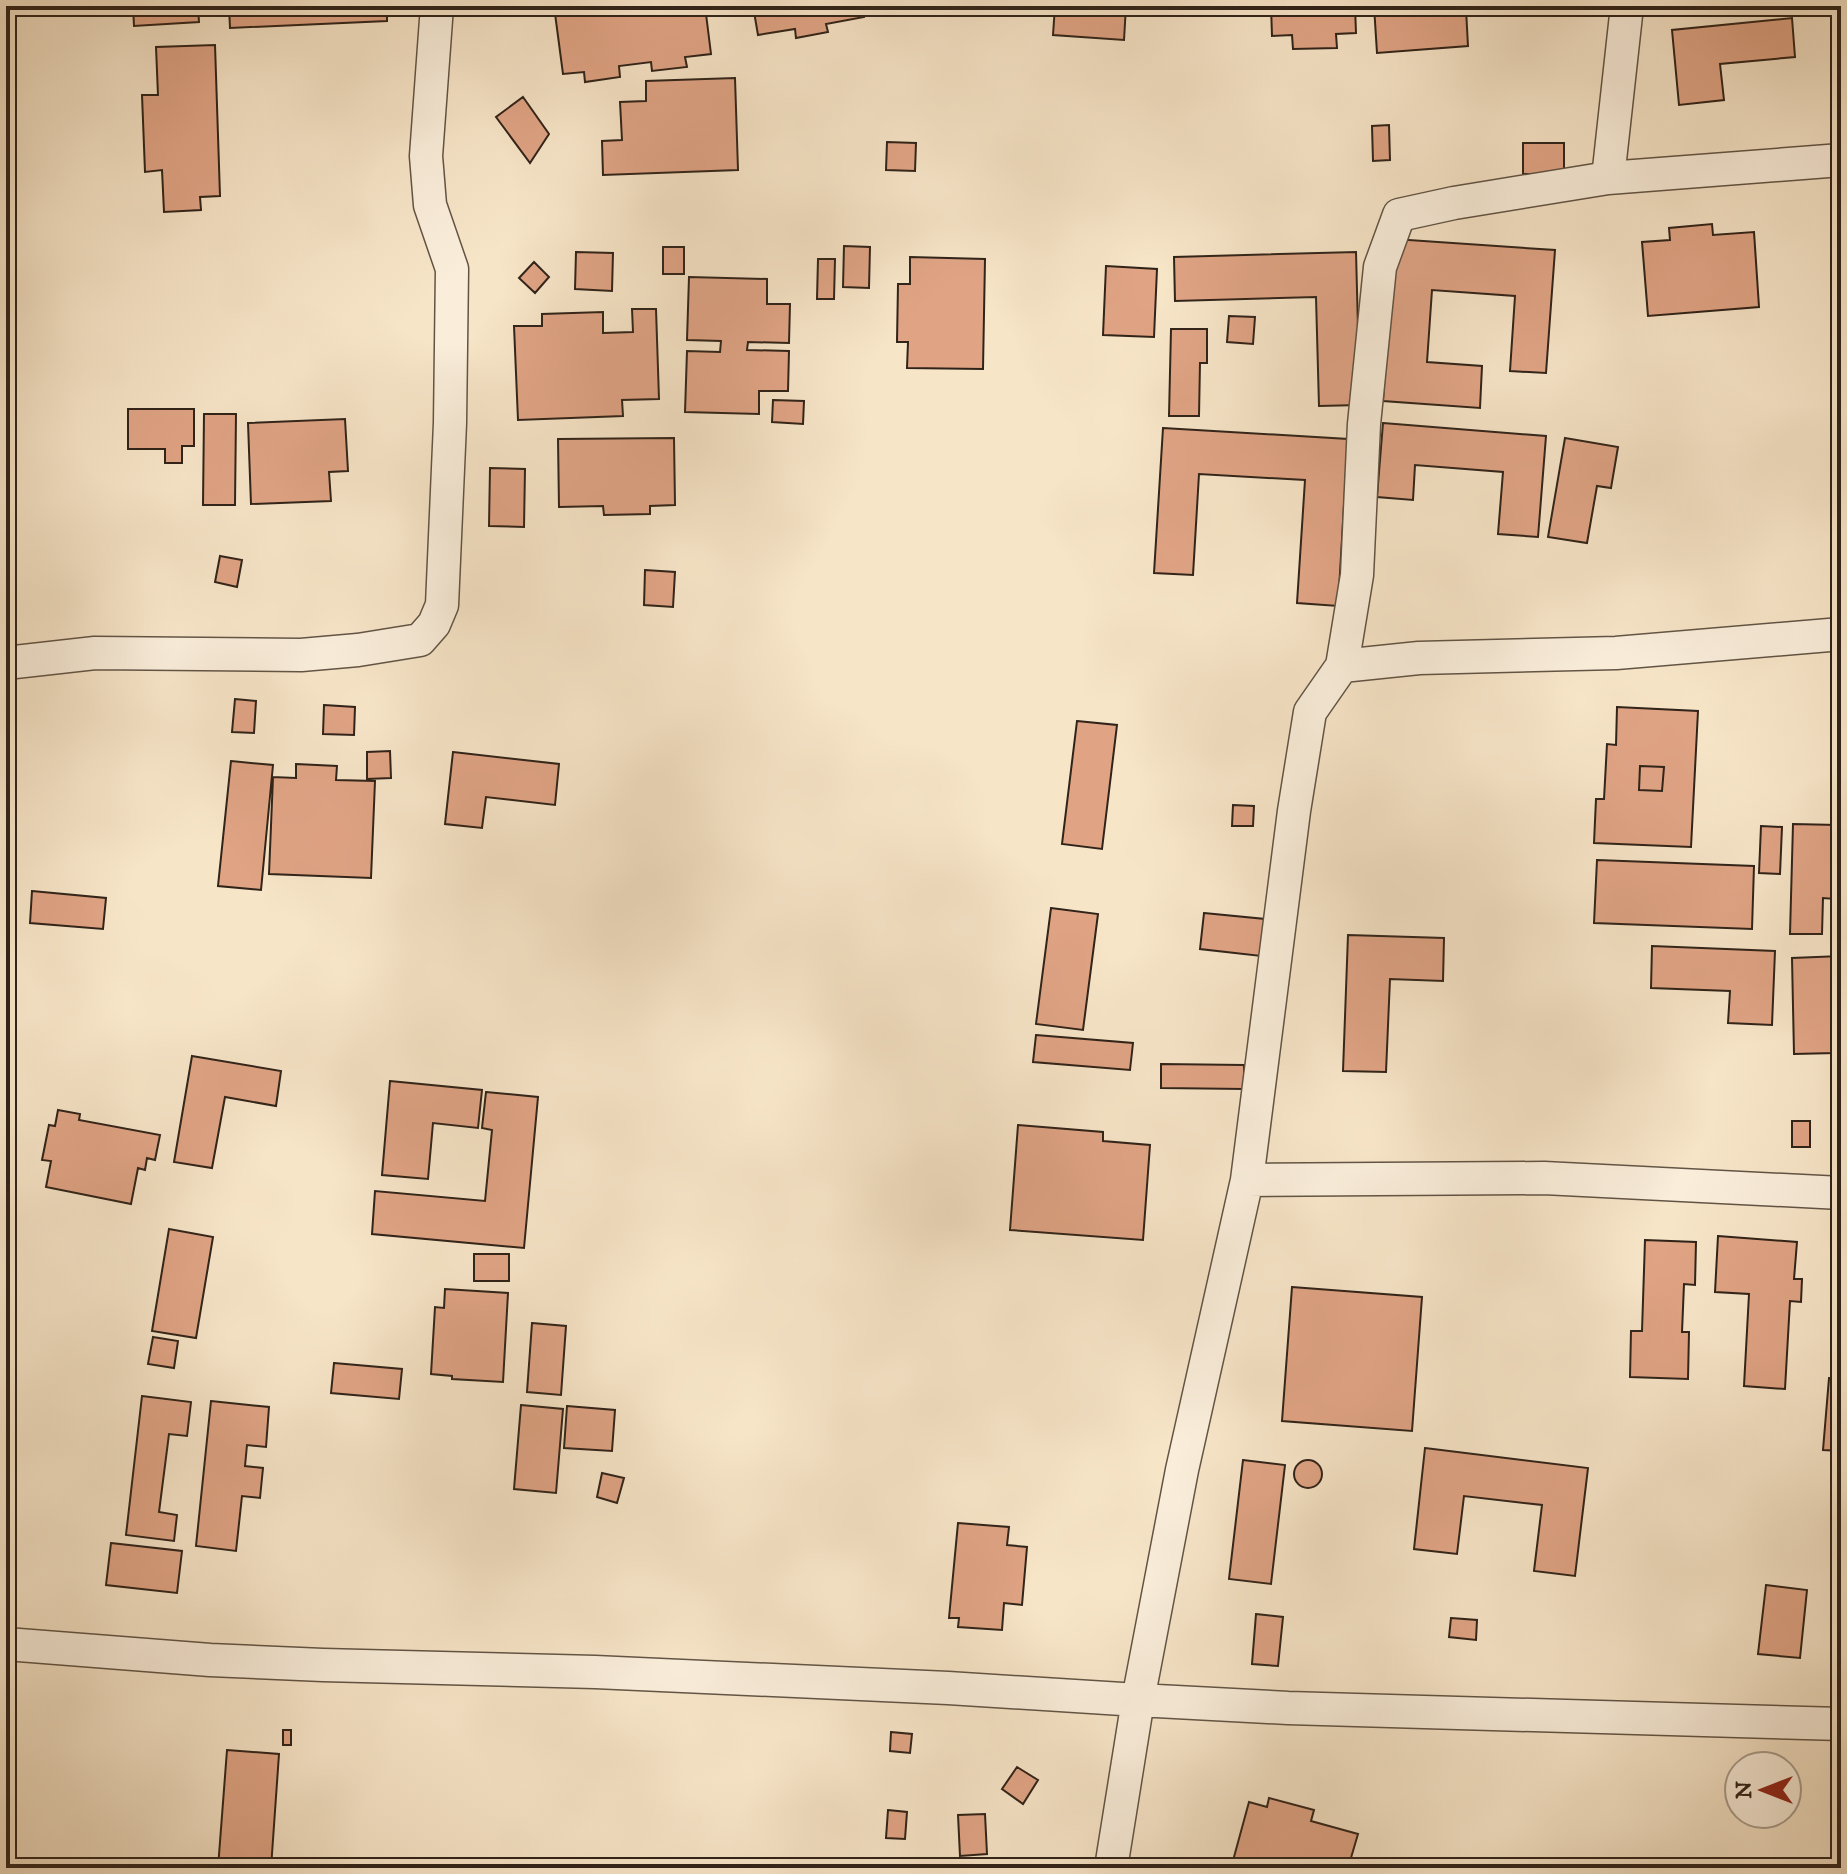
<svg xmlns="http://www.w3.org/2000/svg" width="1847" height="1874" font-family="'IM FELL DW Pica',serif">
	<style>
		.building { fill: #e0a485; stroke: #302319; stroke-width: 2; fill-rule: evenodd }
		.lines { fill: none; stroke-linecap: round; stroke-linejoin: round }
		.street-casing { stroke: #625445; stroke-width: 35 }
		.street { stroke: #faeedb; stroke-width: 32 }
	</style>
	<rect width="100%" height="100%" fill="#f7e5c8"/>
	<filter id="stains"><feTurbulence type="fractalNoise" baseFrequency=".0025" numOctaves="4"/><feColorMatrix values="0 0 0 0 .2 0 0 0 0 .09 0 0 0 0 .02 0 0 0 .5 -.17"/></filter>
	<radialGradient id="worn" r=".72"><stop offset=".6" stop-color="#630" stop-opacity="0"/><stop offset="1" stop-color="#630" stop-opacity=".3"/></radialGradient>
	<path class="building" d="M133 6H198L199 22 134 26Z
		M229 6H387V21L230 28Z
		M554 6H705L711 54 685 57 687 67 652 71 651 62 619 66 620 77 585 82 584 72 563 74Z
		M753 6H862L864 17 826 24 828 32 796 38 795 29 758 35Z
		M1055 6H1148L1147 8 1126 6 1124 40 1053 35Z
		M1271 6H1355L1356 33 1336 34 1337 48 1293 49 1292 35 1272 36Z
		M1374 6H1510L1466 9 1468 46 1377 53Z
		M1792 18 1795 57 1720 64 1724 100 1679 105 1672 30Z
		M215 45 220 196 200 197 201 210 164 212 162 170 145 172 142 95H158L156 47Z
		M735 78 738 170 603 175 602 141 622 140 620 102 646 101V81Z
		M523 97 549 134 530 163 496 117Z
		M1389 125 1390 160 1373 161 1372 126Z
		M887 142 916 143 915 171 886 170Z
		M1523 143H1564V174H1523Z
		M1712 224 1713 235 1754 232 1759 307 1648 316 1642 242 1670 240 1669 228Z
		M1394 239 1555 250 1546 373 1510 371 1515 296 1432 290 1427 362 1482 366 1480 408 1383 401Z
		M844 246 870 247 869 288 843 287Z
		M663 247H684V274H663Z
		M576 252 613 253 612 291 575 289Z
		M1356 252 1360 405 1319 406 1316 297 1175 301 1174 257Z
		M910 257 985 259 983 369 907 368 908 342H897L898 284H910Z
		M818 259H835L834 299H817Z
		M534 262 549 277 535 293 519 278Z
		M1106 266 1157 269 1154 337 1103 335Z
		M689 277 767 279V304H790L789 343 748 342 747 350 789 351 788 391H759V414L685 412 687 351 720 352 721 341 687 340Z
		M632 309H656L659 399 622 400 623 416 518 420 514 326H542V314L603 312V333L633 332Z
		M1229 316 1255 317 1253 344 1227 342Z
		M1171 329H1207V363H1200L1199 416H1169Z
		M773 400 804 401 803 424 772 422Z
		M128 409H194V446H182V463H165V449H128Z
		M204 414H236L235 505H203Z
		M345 419 348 471 329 472 331 501 251 504 248 423Z
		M1383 423 1546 436 1538 537 1498 534 1503 472 1415 465 1413 500 1377 497Z
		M1163 428 1348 439 1338 606 1297 603 1305 480 1199 474 1193 575 1154 573Z
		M674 438 675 505 650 506V514L604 515 603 506 559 507 558 439Z
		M1565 438 1618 447 1611 488 1597 486 1587 543 1548 537Z
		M490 468 525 469 524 527 489 526Z
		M220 556 242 560 237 587 215 582Z
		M645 570 675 572 673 607 644 605Z
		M235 699 256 701 254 733 232 732Z
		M324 705 355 707 354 735 323 734Z
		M1617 707 1698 711 1691 847 1594 843 1596 799H1604L1607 744 1616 745ZM1640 766 1664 767 1662 791 1639 790Z
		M1077 721 1117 725 1102 849 1062 844Z
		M390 751 391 778 367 779V752Z
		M453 752 559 764 555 805 486 797 482 828 445 824Z
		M231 761 273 765 261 890 218 886Z
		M296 764 337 766 336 780 375 781 371 878 269 874 273 777 296 778Z
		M1640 766 1664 767 1662 791 1639 790Z
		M1233 805 1254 806 1253 826H1232Z
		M1793 824 1837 825 1835 899 1823 898 1822 934H1790Z
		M1761 826 1782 827 1780 874 1759 873Z
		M1597 860 1754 866 1752 929 1594 923Z
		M32 891 106 898 103 929 30 923Z
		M1051 908 1098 914 1083 1030 1036 1024Z
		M1204 913 1265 919 1261 956 1200 949Z
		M1348 935 1444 938 1443 981 1390 979 1386 1072 1343 1071Z
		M1652 946 1775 951 1772 1025 1728 1023 1730 991 1651 988Z
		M1841 956V1002H1834L1835 1053 1794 1054 1792 958Z
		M1036 1035 1133 1043 1130 1070 1033 1062Z
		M192 1056 281 1071 276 1106 225 1097 212 1168 174 1162Z
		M1161 1064 1244 1065V1089L1161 1088Z
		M390 1081 482 1090 478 1128 433 1123 428 1179 382 1175Z
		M486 1092 538 1097 524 1248 372 1234 375 1191 485 1201 492 1130 482 1128Z
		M58 1110 80 1114 79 1120 160 1135 155 1160 147 1158 145 1170 138 1168 131 1204 46 1187 51 1161 42 1160 49 1125 55 1126Z
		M1792 1121H1810V1147H1792Z
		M1018 1125 1103 1132V1141L1150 1145 1143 1240 1010 1230Z
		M169 1229 213 1237 196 1338 152 1331Z
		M1718 1236 1797 1242 1794 1279H1802L1801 1302 1790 1301 1785 1389 1744 1386 1749 1294 1715 1292Z
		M1645 1240 1696 1242 1695 1285 1684 1284 1682 1332H1689L1688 1379 1630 1377 1631 1331H1642Z
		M474 1254H509V1281H474Z
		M1292 1287 1422 1297 1412 1431 1282 1421Z
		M445 1289 508 1293 503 1382 452 1379V1376L431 1374 435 1307 444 1308Z
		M532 1323 566 1326 561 1395 527 1392Z
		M153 1337 178 1341 174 1368 148 1364Z
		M334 1363 402 1369 399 1399 331 1393Z
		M1829 1378 1841 1379V1451L1823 1450Z
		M142 1396 191 1402 187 1436 169 1434 159 1512 177 1515 174 1541 126 1535Z
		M211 1401 269 1407 266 1447 247 1445 245 1466 263 1468 260 1498 242 1496 236 1551 196 1546Z
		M521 1405 563 1409 556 1493 514 1489Z
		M567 1406 615 1410 612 1451 564 1448Z
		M1425 1448 1588 1468 1575 1576 1534 1571 1542 1505 1464 1496 1457 1554 1414 1549Z
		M1243 1460 1285 1465 1271 1584 1229 1579Z
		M1294 1474a14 14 0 1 1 28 0a14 14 0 1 1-28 0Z
		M602 1473 624 1478 617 1503 597 1497Z
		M958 1523 1009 1527 1007 1545 1027 1547 1022 1605 1004 1603 1002 1630 958 1627 959 1618H949Z
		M111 1543 182 1551 177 1593 106 1585Z
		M1766 1585 1807 1590 1800 1658 1758 1654Z
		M1256 1614 1283 1617 1278 1666 1252 1664Z
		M1451 1618 1477 1620 1476 1640 1449 1637Z
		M283 1730H291V1745H283Z
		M891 1732 912 1734 910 1753 890 1751Z
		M227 1750 279 1754 271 1868H218Z
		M1017 1767 1038 1780 1023 1804 1002 1789Z
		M1269 1798 1314 1810 1311 1821 1358 1834 1348 1868H1231L1249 1802 1267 1807Z
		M888 1810 907 1812 905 1839 886 1838Z
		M985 1814 987 1854 960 1856 958 1815Z
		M672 1862 725 1868H671Z"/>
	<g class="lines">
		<defs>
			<path id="street" d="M1841 160 1608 178 1454 203 1399 215 1380 267 1364 424 1357 575 1342 666 1310 712 1294 811 1247 1180 1182 1470 1138 1700 1288 1708 1841 1724
				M1608 178 1627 6
				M6 663 95 653 301 655 358 650 420 640 434 624 442 605 450 423 452 269 430 205 426 156 437 6
				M1342 666 1419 658 1616 653 1841 634
				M1247 1180 1544 1178 1841 1193
				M6 1644 210 1660 323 1665 595 1672 948 1688 1138 1700 1111 1868"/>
		</defs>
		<use href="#street" class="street-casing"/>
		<use href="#street" class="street"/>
	</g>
	<rect width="1847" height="1874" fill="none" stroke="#f7e5c8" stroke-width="32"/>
	<rect x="8" y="8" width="1831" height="1858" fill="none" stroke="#302319" stroke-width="4"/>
	<rect x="16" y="16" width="1815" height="1842" fill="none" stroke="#302319" stroke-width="2"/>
	<g transform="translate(1763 1790) rotate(270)"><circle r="38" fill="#faeedb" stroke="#a99d8d" stroke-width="2"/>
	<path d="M0-6L14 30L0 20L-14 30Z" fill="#8f2418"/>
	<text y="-12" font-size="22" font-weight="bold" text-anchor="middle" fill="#302319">N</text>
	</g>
	<rect width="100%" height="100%" filter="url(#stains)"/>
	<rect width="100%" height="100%" fill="url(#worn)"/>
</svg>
